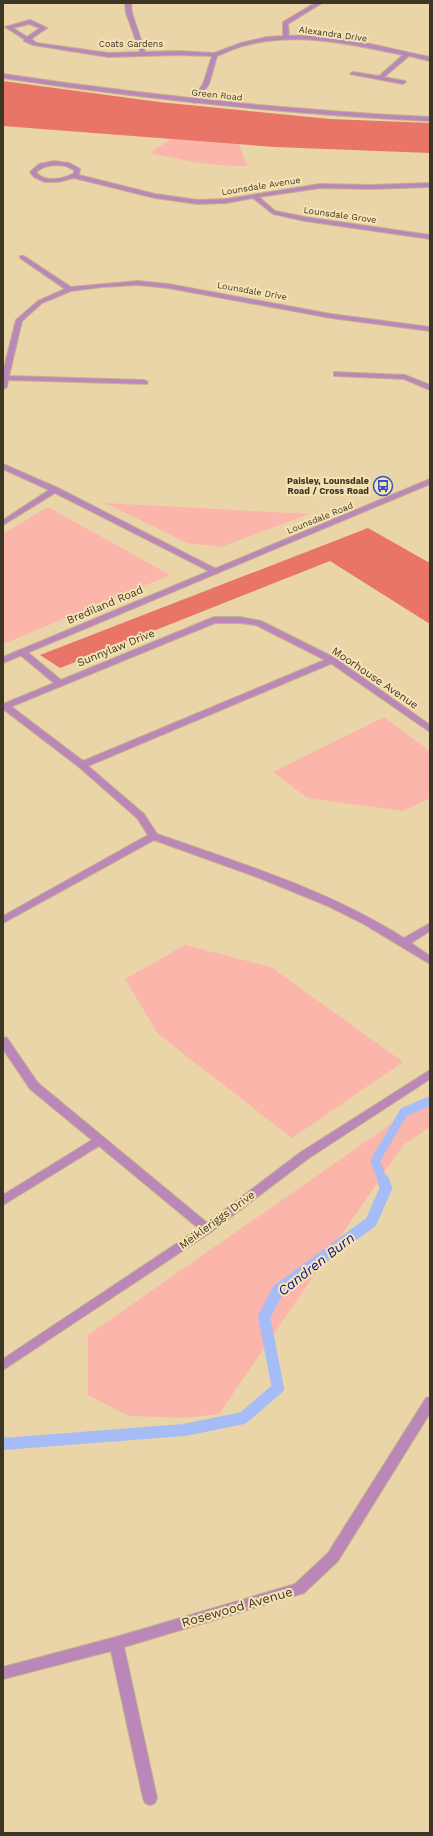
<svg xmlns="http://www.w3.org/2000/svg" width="433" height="1836" font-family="'Work Sans',sans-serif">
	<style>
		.green { fill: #fcb5ab }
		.forest { fill: #e97569 }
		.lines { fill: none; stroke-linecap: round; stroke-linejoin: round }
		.stream-far1 { stroke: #a5bcf7; stroke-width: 9 }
		.stream { stroke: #a5bcf7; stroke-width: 12 }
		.service-casing { stroke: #c3b28b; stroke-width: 2 }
		.minor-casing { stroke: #c3b28b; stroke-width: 2 }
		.tertiary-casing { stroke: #c3b28b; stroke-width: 2 }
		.service { fill: #bb87b9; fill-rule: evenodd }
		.minor { fill: #bb87b9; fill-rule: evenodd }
		.tertiary { fill: #bb87b9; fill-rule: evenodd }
		.labels { text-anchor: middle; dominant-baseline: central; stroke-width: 4; stroke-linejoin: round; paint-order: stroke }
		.far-street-label { font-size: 9px; fill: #3e3624; stroke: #f6e3b5 }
		.far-poi-label { font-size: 9px; font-weight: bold; fill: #3e3624; stroke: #f6e3b5; text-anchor: end }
		.street-label { font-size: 11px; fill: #3e3624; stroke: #f6e3b5 }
		.near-street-label { font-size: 13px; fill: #3e3624; stroke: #f6e3b5 }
		.near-water-label { font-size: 14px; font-style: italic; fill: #0e1483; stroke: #f6e3b5 }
	</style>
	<rect width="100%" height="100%" fill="#e9d5a8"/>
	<path class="green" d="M171 139 239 144 247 166C214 167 182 160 150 153Z
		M105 503 309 514 221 547 187 543Z
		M48 507 170 575 3 644V534Z
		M384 717 430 751V798L403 811 307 798 273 772Z
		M185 945 271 967 403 1062 292 1138 158 1034 125 979Z
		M430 1097V1127L403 1145 219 1414 185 1418 129 1416 88 1395V1335Z"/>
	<path class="forest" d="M3 81 159 102 330 119 430 123V153L275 147 3 126Z
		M368 528 428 562 430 561V624L330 561 60 668 40 655Z"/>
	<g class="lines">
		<path class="stream-far1" d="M383 1181 375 1161 404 1112 430 1101"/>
		<path class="stream" d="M3 1444 184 1430 243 1418 278 1388 264 1317 278 1290 371 1222 386 1188 383 1180"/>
		<defs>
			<path id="service" d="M334 372 405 375 430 385V390L404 379 337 376H334Z
				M332 657 336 660 335 662 88 766 144 814 157 834C240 863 328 890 404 938L430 923V931L411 943 430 956V964L362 923 328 906 257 877 154 840 3 923V916L148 835 137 818 79 767 3 709V704H8L83 761Z
				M3 1037 7 1038 38 1083 211 1226 213 1229 211 1232 207 1233 203 1232 99 1146 3 1205V1195L92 1140 30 1089 3 1049Z"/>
			<path id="minor" d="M125 3H131L132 13 145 52 178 51 214 53 241 43 267 37 283 36V22L315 3H322L288 24 289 36C336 33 384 48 430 57V61L409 56 384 77 405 81 406 82 403 84 350 74 353 72 379 76 403 55C351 44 296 31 243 46 234 48 226 53 217 56L209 84 196 102 194 103 191 101 203 84 212 56 178 55 108 57 33 45 24 41V39L5 27 30 20 47 28 31 39 37 43 108 53 140 52 126 13ZM29 24 40 28 27 37 13 28Z
				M54 161 69 163 80 169 79 175 155 194 198 200 226 199 320 184 371 185 430 183V187L371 189 320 188 259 197 275 211 305 217 430 235V239L305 221 273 214 253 198 226 203 198 204 155 198 74 178 58 182H45L34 177 30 172 39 164ZM54 165 66 166 74 170V173C64 179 44 183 36 172L44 167Z
				M20 256H24L71 287 138 281 168 284 331 314 430 327V331L331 318 168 288 138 285 102 287 71 291 42 303 22 321 9 376 144 380 148 382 147 384 8 380 7 387 3 389V372L16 320 38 301 65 289 20 258Z
				M3 464 58 488 220 571 216 573H213L55 493 3 525V520L49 490 3 469Z
				M214 617H240L261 621 335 658 430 725V732L329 662 256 625 240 623H215L3 710V704L54 683 19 654 18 652 19 650H25L61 680Z
				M430 1070V1079L309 1158 211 1232 3 1370V1359L203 1226 301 1152Z
				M430 1397V1413L338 1561 304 1593 124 1647 157 1798 155 1803 150 1805 145 1803 143 1798 111 1651 3 1679V1667L116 1637 295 1584 328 1553 426 1398Z"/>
			<path id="tertiary" d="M3 74C145 95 287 110 430 117V121C287 114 145 99 3 78Z
				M430 479V484L3 663V657Z"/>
		</defs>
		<use href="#service" class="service-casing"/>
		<use href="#minor" class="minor-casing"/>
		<use href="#tertiary" class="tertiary-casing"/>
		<use href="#service" class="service"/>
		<use href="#minor" class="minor"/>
		<use href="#tertiary" class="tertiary"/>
	</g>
	<defs>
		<symbol id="bus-ring" viewBox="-11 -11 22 22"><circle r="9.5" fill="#f6e3b5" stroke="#3452c3" stroke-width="1.5"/><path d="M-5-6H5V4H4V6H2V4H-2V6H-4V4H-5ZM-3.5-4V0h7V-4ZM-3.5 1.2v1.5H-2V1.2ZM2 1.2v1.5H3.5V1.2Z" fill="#3452c3"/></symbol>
	</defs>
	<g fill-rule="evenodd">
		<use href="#bus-ring" x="372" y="475" width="22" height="22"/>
	</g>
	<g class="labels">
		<g class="far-street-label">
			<text transform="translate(333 34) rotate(8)">Alexandra Drive</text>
			<text x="131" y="44">Coats Gardens</text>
			<text transform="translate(217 95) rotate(6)">Green Road</text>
			<text transform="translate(261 186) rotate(-9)">Lounsdale Avenue</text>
			<text transform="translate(340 215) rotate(8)">Lounsdale Grove</text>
			<text transform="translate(252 291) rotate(10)">Lounsdale Drive</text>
			<text transform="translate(320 518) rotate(-22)">Lounsdale Road</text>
		</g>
		<g class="far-poi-label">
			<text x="369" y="481">Paisley, Lounsdale<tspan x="369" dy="10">Road / Cross Road</tspan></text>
		</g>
		<g class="street-label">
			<text transform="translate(105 605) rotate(-23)">Brediland Road</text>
			<text transform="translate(116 648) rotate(-22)">Sunnylaw Drive</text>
			<text transform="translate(375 678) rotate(34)">Moorhouse Avenue</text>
			<text transform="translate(217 1220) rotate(-36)">Meikleriggs Drive</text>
		</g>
		<g class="near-street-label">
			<text transform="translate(237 1607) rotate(-16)">Rosewood Avenue</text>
		</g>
		<g class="near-water-label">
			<text transform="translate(316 1264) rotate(-38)">Candren Burn</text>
		</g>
	</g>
	<rect width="433" height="1836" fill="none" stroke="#3e3624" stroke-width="8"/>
</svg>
